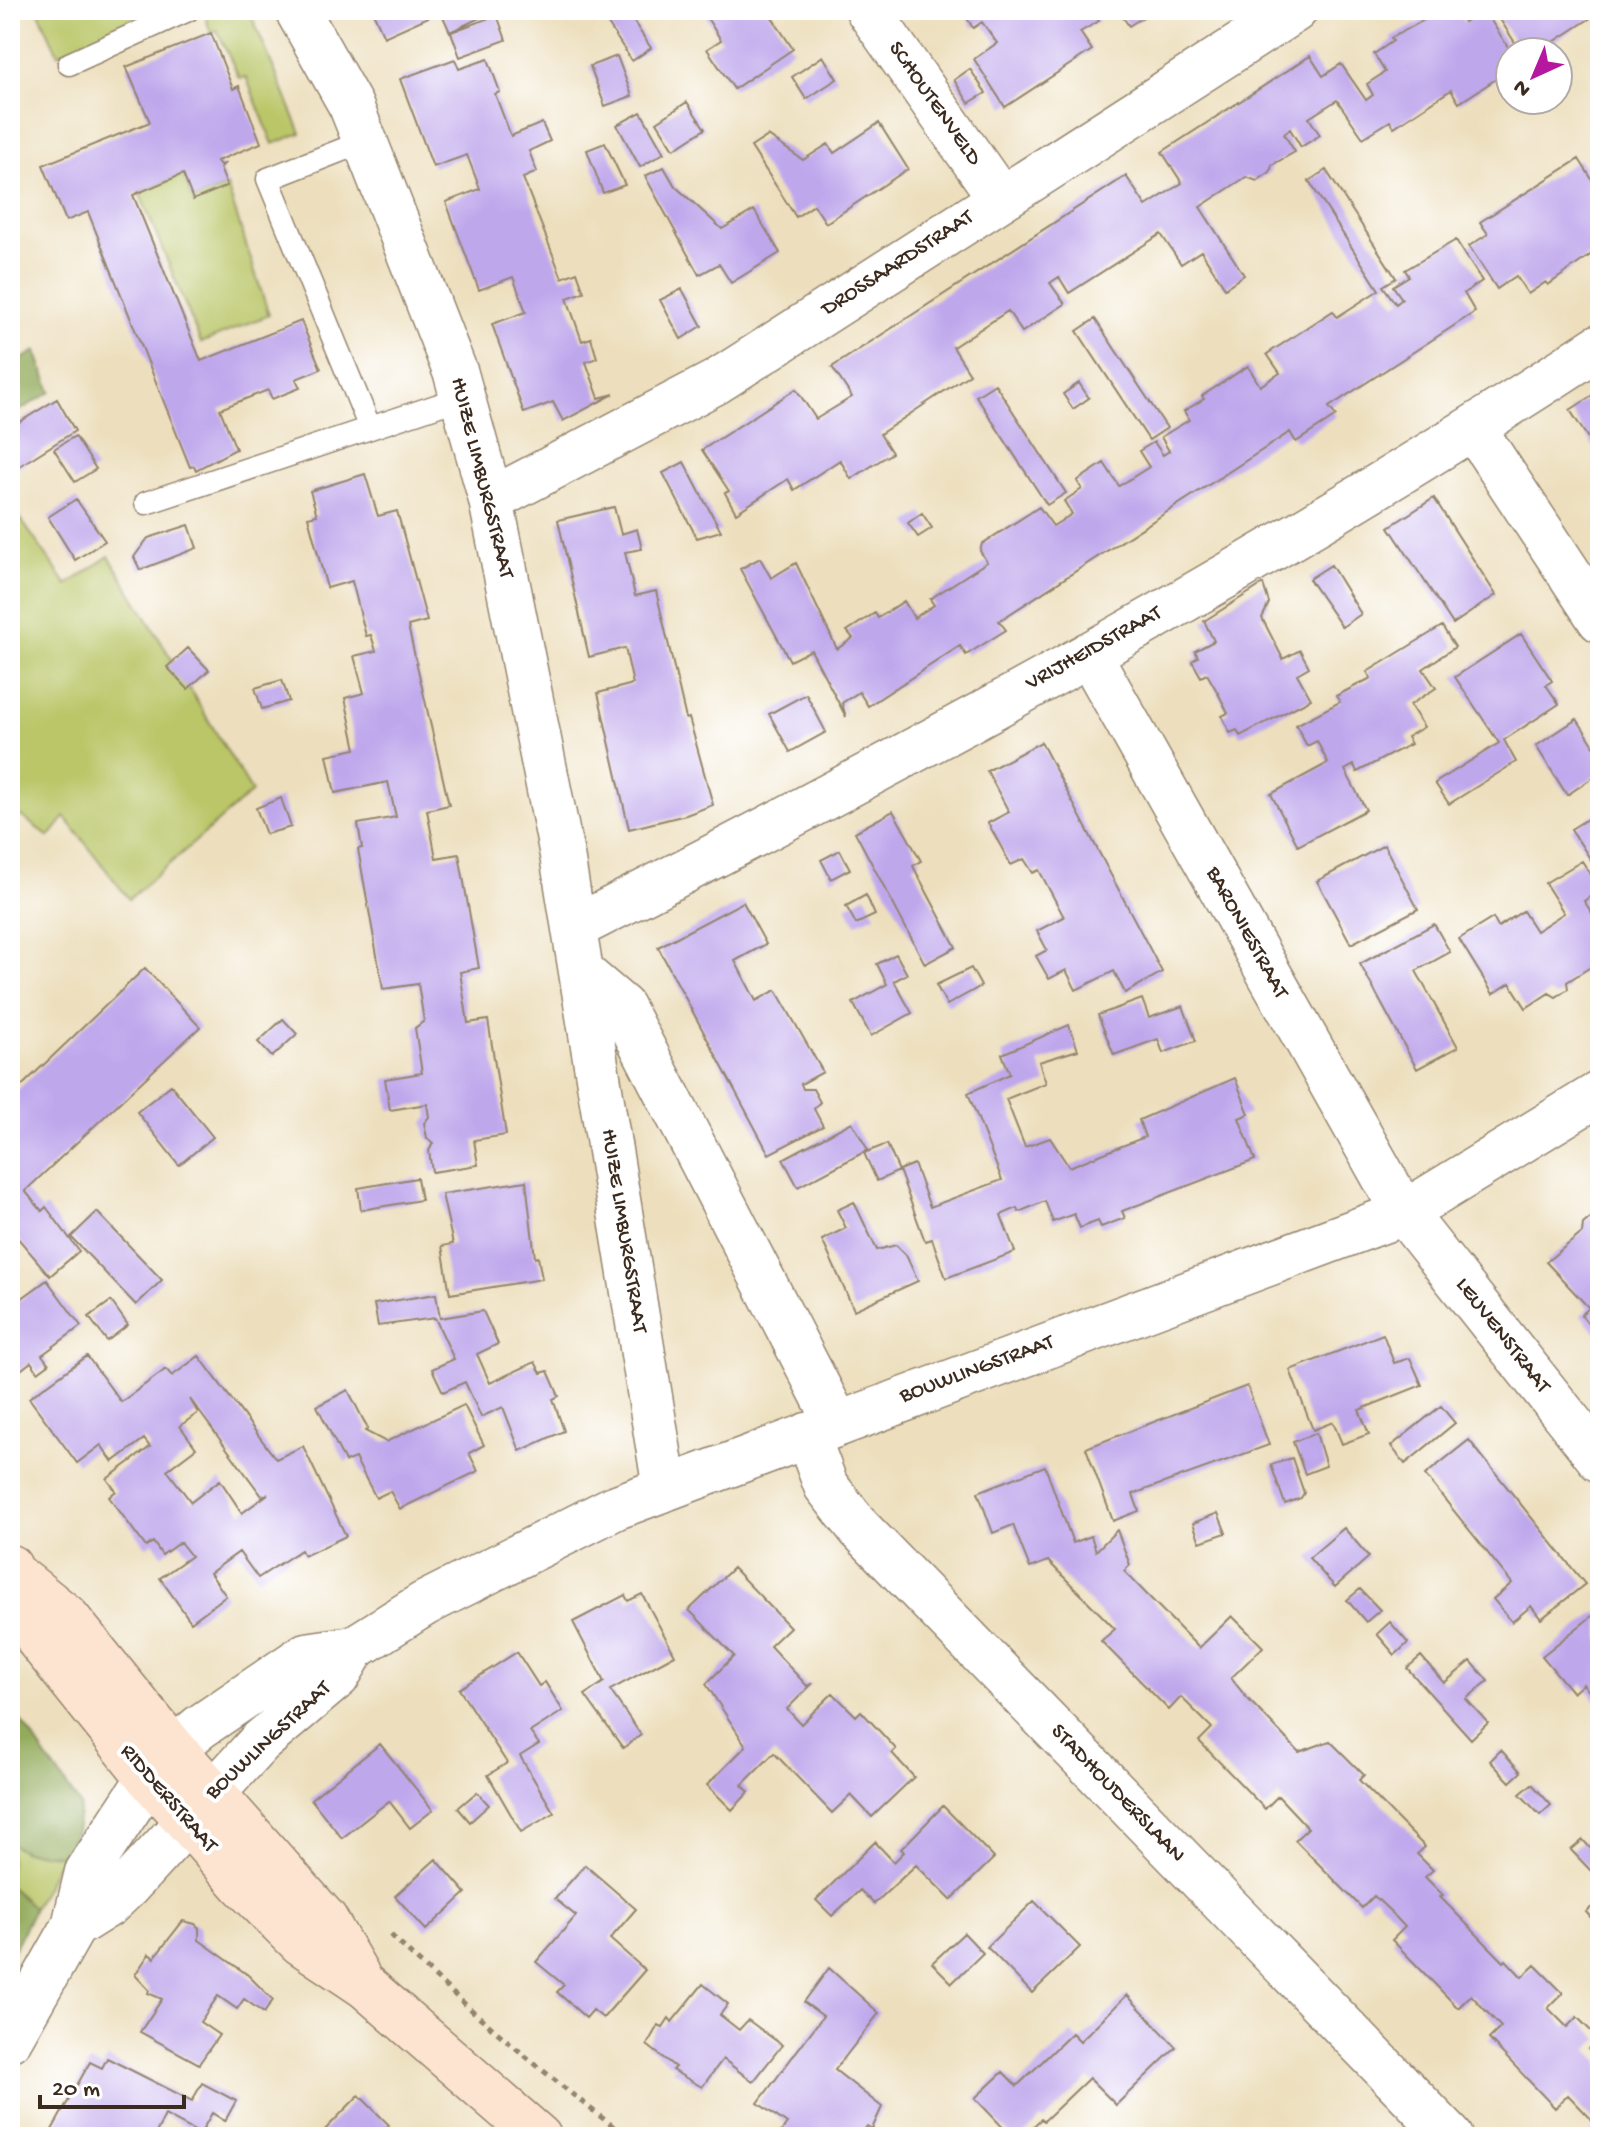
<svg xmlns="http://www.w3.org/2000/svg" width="1610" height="2147" font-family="'Gochi Hand',sans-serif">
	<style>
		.green { fill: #bac668; stroke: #7a7843; stroke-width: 2 }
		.forest { fill: #93ab5c; stroke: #676a3d; stroke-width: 2 }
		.building { fill: #bfa7ec; fill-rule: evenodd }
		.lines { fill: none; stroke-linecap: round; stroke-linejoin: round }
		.lane-casing { stroke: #94846e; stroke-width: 25 }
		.street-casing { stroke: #94846e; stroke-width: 47 }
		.secondary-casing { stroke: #94846e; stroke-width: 47 }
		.path { stroke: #94846e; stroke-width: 5; stroke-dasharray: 6 6; stroke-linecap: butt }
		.lane { stroke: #fff; stroke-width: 22 }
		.street { stroke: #fff; stroke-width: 44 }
		.secondary { stroke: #fde4d1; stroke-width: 44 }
		.labels { text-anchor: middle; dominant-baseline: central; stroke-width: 8; stroke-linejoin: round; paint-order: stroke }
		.street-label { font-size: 22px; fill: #3b2a1e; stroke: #fff }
	</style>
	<rect width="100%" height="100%" fill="#fff"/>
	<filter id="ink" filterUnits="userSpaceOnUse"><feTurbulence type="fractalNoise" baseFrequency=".0125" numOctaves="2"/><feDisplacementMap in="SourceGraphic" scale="16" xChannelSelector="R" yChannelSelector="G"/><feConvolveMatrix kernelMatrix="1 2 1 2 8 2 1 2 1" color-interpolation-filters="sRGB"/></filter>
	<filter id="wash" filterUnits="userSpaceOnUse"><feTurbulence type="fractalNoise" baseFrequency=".006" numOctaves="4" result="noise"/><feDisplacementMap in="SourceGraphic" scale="32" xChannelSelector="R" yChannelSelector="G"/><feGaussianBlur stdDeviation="1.8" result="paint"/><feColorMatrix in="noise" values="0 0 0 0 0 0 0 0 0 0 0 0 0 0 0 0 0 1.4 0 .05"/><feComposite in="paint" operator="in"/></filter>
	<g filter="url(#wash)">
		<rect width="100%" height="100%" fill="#eddfbd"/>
		<path class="green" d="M38 10H138L139 13 118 30 58 54Z
			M217 10H249L301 133 273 144 246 77 239 78 217 30 211 33 205 15Z
			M183 174 193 200 227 186 269 315 201 343 139 192Z
			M10 504 67 585 109 556 252 792 129 899 65 817 49 837 17 813 10 816Z
			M10 1843 25 1852 62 1855 34 1908 10 1887Z"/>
		<path class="forest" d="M36 351 51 392 10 416V366Z
			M10 1705 80 1805 76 1831 62 1855 25 1852 10 1843Z
			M10 1887 34 1908 10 1958Z"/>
		<g id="blocks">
			<path class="building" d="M372 10H431L433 15 384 37Z
				M440 10H489L490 13 450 32Z
				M599 10H626L651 48 632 61Z
				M702 10H767L793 49 734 89 707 49 721 40Z
				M962 10H1092L1099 21 1080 32 1092 50 1005 107 974 59 997 43 982 22 973 28Z
				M1118 10H1154L1129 26Z
				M1442 10H1457L1464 22 1484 10 1510 50V70L1459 103 1451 90 1394 127 1390 121 1363 138 1337 100 1309 118 1320 135 1301 147 1290 129 1284 134 1295 152 1272 165 1270 172 1257 181 1246 177 1200 207 1244 275 1225 288 1201 251 1181 264 1161 234 1069 293 1059 277 1050 283 1065 304 1022 332 1008 311 953 347 970 374 880 434 892 453 851 479 840 460 794 490 788 479 736 513 725 493 729 491 702 450 796 389 816 419 852 397 832 367 1126 176 1146 206 1182 183 1162 152 1310 56 1323 76 1341 64 1366 100 1373 95 1367 84 1385 72 1374 54 1393 41 1391 38Z
				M1494 10H1600V12L1538 52H1521Z
				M497 15 506 40 460 57 451 32Z
				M211 33 233 89 239 86 261 143 217 161 220 165 224 164 220 168 227 186 193 200 183 174 133 195 201 361 301 321 321 369 296 379 300 388 272 399 268 390 220 409 236 449 196 470 194 466 190 467 88 212 66 221 43 165 150 122 126 67Z
				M617 56 632 96 605 106 590 66Z
				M823 56 837 79 806 99 792 77Z
				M455 59 459 69 488 59 500 92 495 94 511 136 542 123 550 141 529 151 537 172 523 178 562 278 577 272 584 292 567 298 582 341 591 338 597 358 586 362 599 398 614 394 563 421 553 402 524 413 492 324 526 312 513 277 479 290 446 202 480 189 467 155 433 167 400 79Z
				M970 69 986 93 969 103 954 80Z
				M687 102 705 129 674 149 657 122Z
				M641 112 664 153 640 167 617 125Z
				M879 123 908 169 826 223 814 205 796 217 751 147 768 136 803 160 828 144 834 153Z
				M605 143 625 185 603 193 587 150Z
				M1579 159 1600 192V223L1595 226 1600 234V248L1548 285 1546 282 1528 294 1516 276 1497 289 1469 246 1488 234 1480 222Z
				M664 167 675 186 722 229 754 210 780 253 731 283 719 264 699 275 645 176Z
				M1326 170 1396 278 1383 286 1396 304 1402 299 1393 286 1409 276 1405 270 1456 240 1482 281 1464 293 1475 312 1329 407 1336 416 1296 442 1290 432 999 621 1006 630 966 655 960 646 868 706 859 692 842 703 846 717 811 650 790 661 740 569 760 558 771 578 796 563 837 649 853 638 847 631 875 613 878 618 904 601 914 618 934 605 930 599 987 562 980 551 982 544 1039 507 1053 526 1072 514 1064 501 1082 489 1077 481 1104 463 1119 486 1149 467 1139 451 1154 442 1163 455 1169 451 1161 437 1189 420 1184 411 1204 399 1202 396 1248 366 1260 386 1280 373 1267 354 1333 311 1337 317 1379 290 1309 181Z
				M682 289 702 326 681 339 660 300Z
				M1095 319 1167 428 1149 440 1077 331Z
				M1079 383 1089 398 1073 409 1063 394Z
				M995 384 1066 493 1047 505 976 396Z
				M1600 391V457L1570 410Z
				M57 399 75 431 10 472V428Z
				M75 436 96 469 75 482 54 449Z
				M684 462 704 500 721 531 697 538 663 473Z
				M365 474 378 516 397 511 427 621 408 626 449 805 427 810 436 858 459 854 479 968 460 972 468 1023 488 1020 506 1135 474 1140 478 1165 432 1172 429 1151 433 1143 427 1138 424 1123 429 1117 427 1104 390 1110 385 1079 422 1073 415 1028 424 1021 418 984 383 989 358 849 362 848 358 824 396 817 388 782 335 793 327 755 356 749 345 698 364 693 354 656 376 651 371 635 366 636 352 581 327 588 308 517 317 515 310 491Z
				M1434 498 1496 595 1453 624 1389 527Z
				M76 499 105 541 75 560 48 517Z
				M614 507 621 534 637 529 642 549 625 552 635 596 656 591 686 719 689 718 713 805 686 815 629 829 598 693 633 684 625 648 589 657 558 520Z
				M922 513 932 528 918 537 908 523Z
				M189 525 197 548 140 570 134 557 148 538Z
				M1331 565 1361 614 1342 627 1309 579Z
				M1263 584 1269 603 1262 618 1283 659 1300 650 1309 667 1297 674 1311 699 1240 736 1237 730 1230 733 1222 716 1228 713 1218 693 1207 674 1201 677 1192 661 1198 657 1195 651 1214 641 1204 621Z
				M1442 626 1455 647 1423 669 1436 688 1410 705 1424 727 1407 737 1411 744 1357 772 1354 765 1345 770 1366 810 1298 846 1271 794 1328 763 1317 741 1307 746 1296 725 1340 702 1336 696 1371 678 1367 672Z
				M1521 634 1552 681 1546 685 1559 704 1504 740 1516 762 1449 804 1435 783 1499 743 1455 677Z
				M188 648 209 670 188 689 167 667Z
				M282 680 289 701 262 709 255 688Z
				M806 694 826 732 790 752 769 714Z
				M1577 719 1600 755V773L1567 795 1536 746Z
				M1041 742 1162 972 1125 993 1114 971 1076 990 1066 970 1049 979 1036 956 1047 950 1037 931 1064 917 1039 870 1033 873 1024 859 1011 865 988 823 1009 812 987 771Z
				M281 798 291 827 266 834 256 808Z
				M893 811 921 861 913 866 956 947 925 964 855 832Z
				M1600 811V874L1571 829Z
				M1384 845 1418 909 1351 944 1317 881Z
				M840 850 850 869 831 879 821 860Z
				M1582 861 1600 889 1584 901 1600 925V961L1567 982 1568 989 1556 997 1549 993 1526 1008 1510 983 1493 994 1459 939 1493 918 1498 927 1523 911 1536 931 1564 913 1545 883Z
				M866 895 875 915 856 924 846 906Z
				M743 902 766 944 735 961 756 1001 776 990 823 1072 801 1084 803 1089H813L820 1102 814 1109 823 1126 769 1154 658 947Z
				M1434 924 1450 952 1416 971 1458 1047 1417 1069 1360 964Z
				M896 954 907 974 894 981 912 1013 871 1036 853 1003 887 984 877 964Z
				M145 968 200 1027 25 1191 42 1211 46 1207 79 1251 50 1276 10 1229V1097Z
				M971 968 981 986 947 1005 936 985Z
				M1142 999 1149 1018 1183 1006 1196 1041 1163 1053 1158 1039 1114 1055 1098 1015Z
				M283 1019 297 1034 272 1057 258 1042Z
				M1069 1025 1078 1050 1039 1062 1046 1083 1006 1099 1025 1147 1050 1138 1069 1167 1145 1137 1139 1120 1235 1078 1249 1114 1239 1118 1255 1160 1122 1211 1125 1218 1101 1227 1098 1221 1080 1228 1074 1214 1053 1222 1045 1201 1019 1212 1017 1208 1001 1215 1015 1252 946 1278 932 1239 925 1241 899 1170 914 1164 930 1207 1002 1180 968 1093 1010 1074 1002 1054Z
				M171 1085 213 1137 179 1165 137 1112Z
				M852 1122 868 1150 798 1187 783 1159Z
				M887 1144 899 1171 877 1181 864 1153Z
				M417 1178 421 1200 361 1210 358 1188Z
				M526 1181 535 1258 538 1257 542 1279 450 1294 442 1246 453 1244 442 1194Z
				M854 1202 877 1250 896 1245 906 1255 918 1281 854 1310 822 1240 846 1228 837 1210Z
				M1600 1210V1338L1581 1315 1589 1308 1546 1262 1582 1233 1583 1224Z
				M97 1212 162 1280 136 1305 71 1237Z
				M47 1280 81 1326 42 1355 49 1364 38 1372 31 1362 13 1376 10 1307Z
				M436 1294 440 1318 483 1311 498 1344 477 1354 490 1383 535 1362 541 1373 548 1371 559 1396 553 1399 564 1431 520 1451 503 1407 481 1417 465 1382 443 1392 432 1369 454 1359 435 1318 378 1326 374 1304Z
				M111 1301 128 1325 107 1341 89 1317Z
				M1383 1334 1394 1363 1410 1358 1422 1385 1359 1410 1369 1434 1342 1444 1333 1422 1313 1430 1290 1370Z
				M87 1356 121 1402 166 1369 172 1376 199 1356 276 1459 303 1446 346 1536 304 1556 301 1550 258 1578 239 1552 210 1573 226 1596 191 1622 160 1578 191 1556 180 1542 162 1555 153 1542 146 1547 109 1497 116 1491 107 1479 150 1447 144 1439 113 1462 101 1445 77 1463 29 1398ZM190 1399 262 1496 268 1494 242 1513 220 1480 191 1502 167 1470 196 1448 180 1426 198 1413Z
				M1247 1386 1269 1445 1133 1494 1139 1511 1113 1521 1086 1448Z
				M348 1390 368 1429 365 1431 386 1442 464 1405 484 1445 469 1453 478 1471 400 1509 390 1491 376 1498 355 1458 345 1462 317 1406Z
				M1441 1406 1455 1423 1405 1464 1391 1446Z
				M1316 1433 1326 1466 1305 1474 1293 1442Z
				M1469 1440 1585 1584 1541 1619 1531 1606 1512 1622 1493 1599 1512 1583 1425 1475Z
				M1292 1458 1304 1493 1301 1498 1285 1504 1271 1465Z
				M1045 1466 1073 1543 1091 1536 1096 1551 1117 1530 1130 1565 1124 1571 1199 1648 1232 1616 1263 1647 1231 1678 1247 1698 1299 1752 1330 1741 1364 1775 1359 1780 1425 1847 1417 1854 1433 1870 1425 1877 1443 1895 1440 1897 1504 1962 1506 1960 1522 1977 1535 1965 1563 1993 1548 2008 1567 2027 1577 2017 1599 2039 1588 2049 1600 2061V2137H1587L1598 2126 1568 2095 1555 2108 1489 2039 1501 2027 1471 1995 1458 2008 1392 1940 1405 1927 1390 1911 1374 1896 1362 1908 1295 1840 1308 1828 1278 1796 1265 1809 1199 1741 1212 1728 1181 1697 1169 1710 1101 1641 1115 1629 1048 1561 1030 1568 1013 1525 993 1533 978 1492Z
				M1218 1513 1226 1533 1200 1542 1193 1523Z
				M1344 1528 1369 1557 1335 1587 1309 1558Z
				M733 1568 790 1627 770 1646 807 1686 813 1683 787 1709 801 1724 833 1693 856 1716 861 1711 896 1749 892 1753 914 1777 872 1817 851 1795 832 1813 774 1753 742 1785 749 1792 732 1810 707 1785 746 1746 706 1684 734 1656 689 1610Z
				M1360 1589 1380 1610 1366 1622 1347 1600Z
				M642 1594 675 1655 610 1690 641 1735 623 1748 585 1695 604 1682 573 1622 625 1595 628 1601Z
				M1597 1612 1600 1615V1705L1583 1684 1573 1693 1542 1656Z
				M1390 1622 1408 1643 1395 1655 1377 1634Z
				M517 1652 539 1686 545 1682 563 1711 530 1732 539 1744 520 1756 554 1813 521 1832 488 1775 507 1763 459 1689Z
				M1421 1656 1444 1683 1471 1661 1488 1681 1466 1699 1488 1723 1471 1739 1407 1668Z
				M380 1744 433 1810 410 1828 389 1801 342 1838 311 1799Z
				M1501 1750 1521 1772 1510 1782 1490 1761Z
				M1532 1784 1551 1805 1540 1815 1520 1794Z
				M477 1792 489 1805 470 1822 458 1808Z
				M943 1806 994 1858 951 1900 916 1865 874 1904 860 1890 832 1916 816 1900 875 1842 894 1862 904 1852 901 1849Z
				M1583 1840 1600 1859V1865L1592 1872 1571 1850Z
				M436 1859 466 1893 426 1930 395 1896Z
				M585 1865 636 1909 610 1939 645 1970 603 2018 593 2010 586 2018 557 1992 564 1985 536 1962 576 1916 555 1899Z
				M1600 1900V1928L1586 1912Z
				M1034 1901 1080 1947 1032 1993 987 1947Z
				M183 1921 195 1924 199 1928V1940L248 1975 273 2000 264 2013 244 1999 237 2009 218 1996 200 2022 219 2035 199 2064 140 2032 162 1999 148 1993 149 1990 135 1975 149 1954 154 1958Z
				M964 1933 983 1953 952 1983 932 1963Z
				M829 1968 879 2013 835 2070 882 2107 872 2129 867 2126 859 2137H777L787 2124 758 2103 823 2016 804 2002Z
				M703 1984 728 2004 720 2015 739 2030 748 2020 782 2045 753 2082 723 2059 702 2087 672 2070 675 2067 647 2045 658 2025 663 2027 669 2018 672 2022Z
				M1127 1995 1176 2047 1116 2105 1089 2078 1044 2121 1041 2119 1022 2137H1012L975 2098 1003 2072 1017 2086 1072 2033 1080 2041Z
				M107 2058 192 2101 202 2083 236 2101 225 2121 212 2113 200 2134 165 2115 154 2137H48L90 2062 102 2068Z
				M359 2095 389 2125 377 2137H318Z"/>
		</g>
	</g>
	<g filter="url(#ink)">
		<use href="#blocks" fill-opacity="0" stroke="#94846e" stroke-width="2"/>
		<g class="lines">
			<defs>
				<path id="lane" d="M69 64 188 10
					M365 141 268 179 370 428
					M146 503 463 397"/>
				<path id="street" d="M297 10 351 106 365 141 456 374 491 500 562 855 665 1489
					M868 10 1000 198
					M1474 429 1600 620
					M491 500 716 382 1295 10
					M1089 654 1404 1213 1600 1460
					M574 928C924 750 1272 561 1600 346
					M582 973 622 1007 837 1423
					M807 1435 826 1486 859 1528 1451 2137
					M74 1926 109 1904 129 1885 260 1742 337 1677 354 1648
					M10 2039 74 1926 87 1872 149 1778 174 1749 200 1727 306 1655 354 1648 424 1604 614 1508 1404 1213 1600 1093"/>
				<path id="secondary" d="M10 1567 39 1641 149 1778 243 1885 301 1943 365 1986 539 2137
					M16 1576 67 1617 174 1749 325 1919 357 1974"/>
			</defs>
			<use href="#lane" class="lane-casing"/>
			<use href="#street" class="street-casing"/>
			<use href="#secondary" class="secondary-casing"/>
			<path class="path" d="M391 1935C465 2008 545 2074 627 2137"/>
			<use href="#lane" class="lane"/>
			<use href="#street" class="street"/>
			<use href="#secondary" class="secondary"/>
		</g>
	</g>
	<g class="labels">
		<g class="street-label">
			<text transform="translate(934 104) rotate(55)">SCHOUTENVELD</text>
			<text transform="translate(898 264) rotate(-33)">DROSSAARDSTRAAT</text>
			<text transform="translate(481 478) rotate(76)">HUIZE LIMBURGSTRAAT</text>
			<text transform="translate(1094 649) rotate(-29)">VRIJHEIDSTRAAT</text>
			<text transform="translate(1246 933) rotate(61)">BARONIESTRAAT</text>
			<text transform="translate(623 1231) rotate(81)">HUIZE LIMBURGSTRAAT</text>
			<text transform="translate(1502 1336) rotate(52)">LEUVENSTRAAT</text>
			<text transform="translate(977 1370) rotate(-20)">BOUWLINGSTRAAT</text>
			<text transform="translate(269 1741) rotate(-43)">BOUWLINGSTRAAT</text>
			<text transform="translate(1117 1794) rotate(46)">STADHOUDERSLAAN</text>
			<text transform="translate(168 1799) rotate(49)">RIDDERSTRAAT</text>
		</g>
	</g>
	<rect width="1610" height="2147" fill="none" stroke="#fff" stroke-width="40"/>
	<g transform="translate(1534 76) rotate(224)"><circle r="38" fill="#ffffff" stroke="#b1aaa5" stroke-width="2"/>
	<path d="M0-6L14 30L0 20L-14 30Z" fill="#b5179e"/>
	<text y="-12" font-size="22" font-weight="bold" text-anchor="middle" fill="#3b2a1e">N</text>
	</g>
	<path d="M40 2095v12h144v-12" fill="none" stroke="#3b2a1e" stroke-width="4"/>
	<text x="52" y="2095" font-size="24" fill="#3b2a1e" stroke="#ffffff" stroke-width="6" paint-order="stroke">20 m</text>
</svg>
